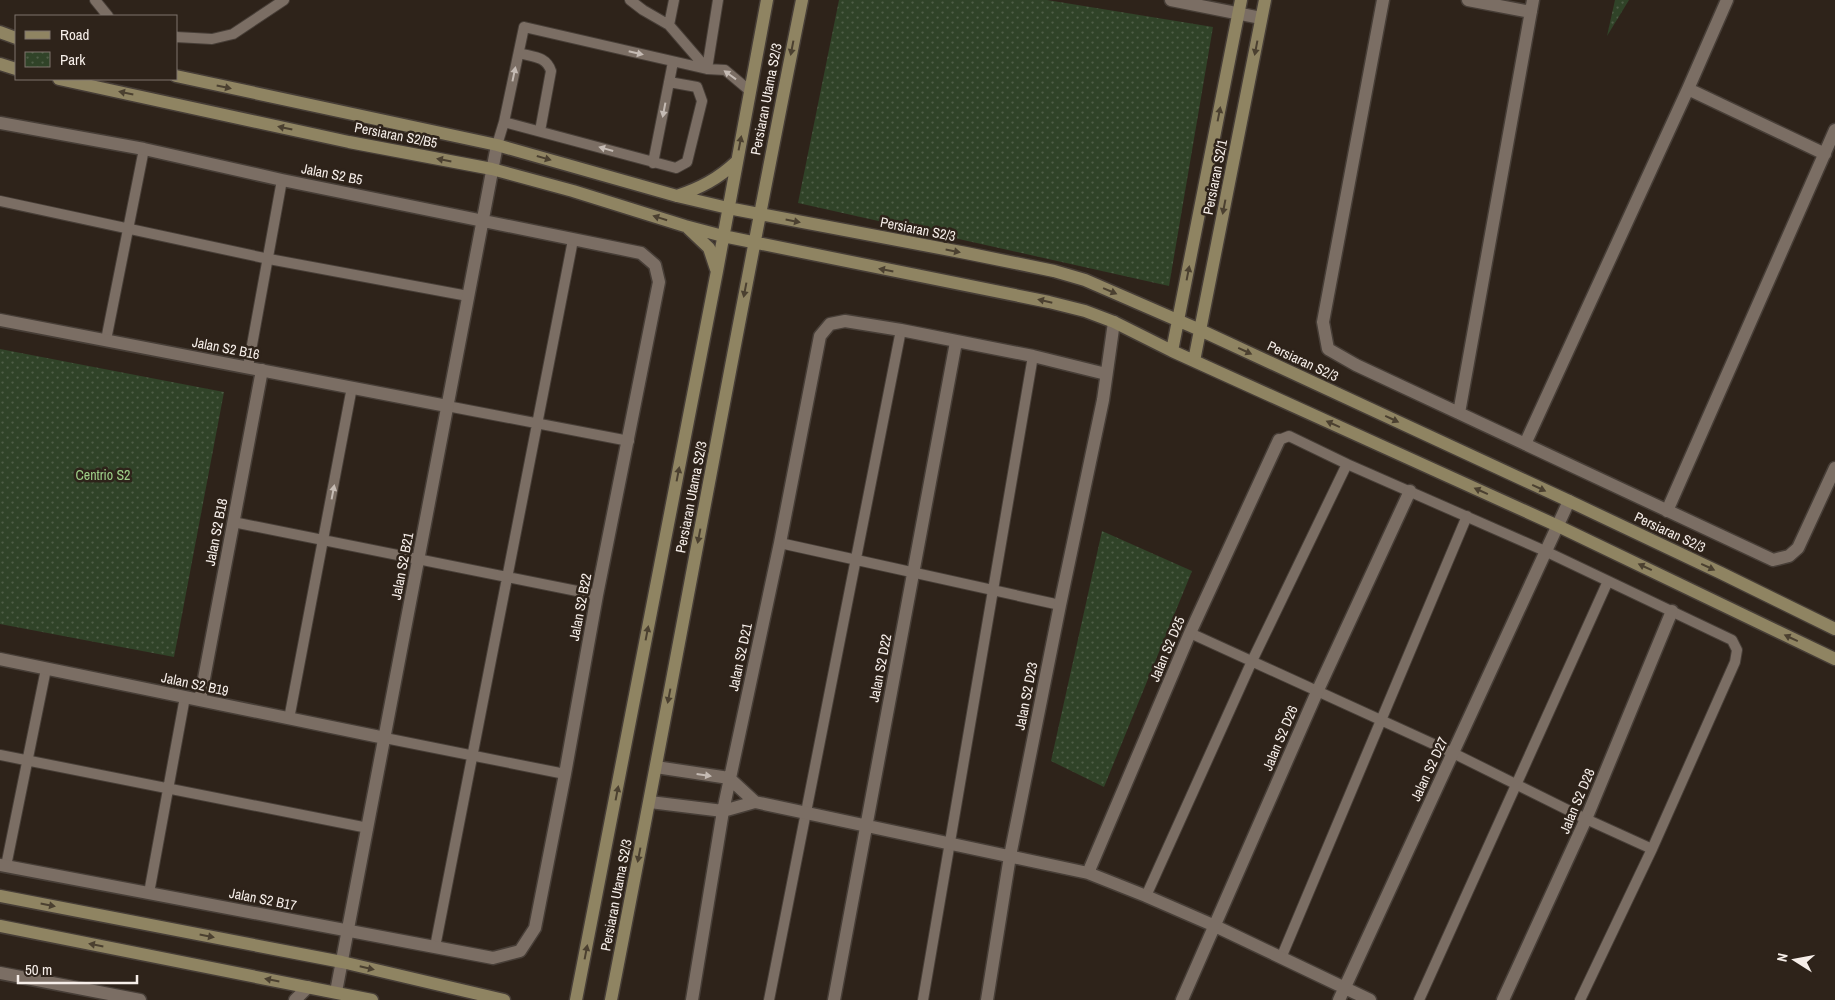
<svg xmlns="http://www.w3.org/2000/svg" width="1835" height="1000" font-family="'Archivo Narrow',sans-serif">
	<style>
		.park { fill: url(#park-dots) }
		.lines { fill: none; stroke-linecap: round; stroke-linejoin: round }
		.lane-casing { stroke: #473e37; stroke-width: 12 }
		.street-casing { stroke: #473e37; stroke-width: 15 }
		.secondary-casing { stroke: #473e37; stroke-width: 15 }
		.lane { stroke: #7b6e64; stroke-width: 10 }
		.street { stroke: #7b6e64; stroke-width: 12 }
		.secondary { stroke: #8f8462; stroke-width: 12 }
		.oneway { fill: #4b4030 }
		.oneway2 { fill: #c5bbb4 }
		.labels { text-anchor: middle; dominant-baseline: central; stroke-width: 5; stroke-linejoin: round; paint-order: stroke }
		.street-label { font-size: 14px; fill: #f6eee9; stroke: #2e231a }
		.park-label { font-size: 14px; fill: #9ed088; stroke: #2e231a }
	</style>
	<defs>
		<pattern id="park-dots" width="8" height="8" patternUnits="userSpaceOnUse" patternTransform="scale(1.25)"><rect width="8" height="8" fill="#304328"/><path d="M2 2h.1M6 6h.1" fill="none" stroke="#4f5e47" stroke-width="1.8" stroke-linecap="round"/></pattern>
	</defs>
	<rect width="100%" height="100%" fill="#2e231a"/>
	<path class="park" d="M839 0H1047L1213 27 1169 286 798 203Z
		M1615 0H1629L1607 36Z
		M0 349 224 392 174 657 0 624Z
		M1102 531 1192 571 1104 787 1051 761Z"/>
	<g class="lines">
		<defs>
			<path id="lane" d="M95 0 108 16
				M630 0 643 10 669 25 707 69
				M669 25 674 0
				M176 37 212 39 233 34 284 0
				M519 53C533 57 546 56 551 71L540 131
				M707 69 718 0
				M504 122 676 168 687 162 702 101 697 87 669 82
				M497 145 504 122 524 27 707 69 725 70 750 91
				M653 163 673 62
				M0 201 269 259 468 296
				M106 340 144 149
				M248 367 282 180
				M447 406 629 441
				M1279 440 1289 436 1347 464 1545 551 1732 640 1737 650 1735 662 1652 849 1580 1000
				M233 522 597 595
				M780 543 1060 605
				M1190 633 1453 753 1586 819 1652 849
				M289 719 352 387
				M385 738 565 774
				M0 755 368 828
				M6 866 46 669
				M149 893 185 697
				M1146 896 1252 661 1347 464
				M435 947 573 240
				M1281 958 1467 516
				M769 1000 901 330
				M923 1000 1033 356
				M1419 1000 1608 581"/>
			<path id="street" d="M1171 0 1261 18
				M1383 0 1323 322 1328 349 1356 365 1773 560 1789 556 1798 548 1835 468
				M1468 0 1531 12
				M1688 89 1825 154
				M0 123 144 149 282 180 641 253 655 265 659 282 597 595 565 774 535 928 520 951 493 958 0 865
				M0 320 447 406
				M1459 413 1533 0
				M1525 444 1688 89 1727 0
				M1667 511 1835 130
				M0 659 385 738
				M200 700 262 370
				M656 767 729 778 755 802
				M650 802 723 811 755 802 1088 873 1146 896 1215 926 1370 1000
				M1088 873 1190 633 1279 440
				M0 973 140 1000
				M336 992 497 145
				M295 1000 308 987
				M692 1000 723 811 780 543 820 336 830 324 845 321 901 330 1033 356 1106 374
				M834 1000 956 342
				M987 1000 1010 856 1060 605 1103 400 1114 322
				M1182 1000 1317 692 1410 491
				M1339 1000 1569 501
				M1503 1000 1586 819 1672 611"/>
			<path id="secondary" d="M0 32 16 38
				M0 64 16 69
				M176 76 497 145 677 196 728 208 966 253 1054 271 1085 280 1200 330 1569 501 1721 573 1835 629
				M59 79 349 142 492 169 573 191 685 226 723 236 1049 302 1085 311 1114 322 1172 351 1558 526 1835 659
				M677 196C700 188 718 179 736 162
				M689 229 709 248 716 269
				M1172 351 1241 0
				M1194 361 1265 0
				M0 896 342 962 504 1000
				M0 926 372 1000
				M576 1000 717 271 767 0
				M611 1000C676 667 735 333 802 0"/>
		</defs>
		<use href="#lane" class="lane-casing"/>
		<use href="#street" class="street-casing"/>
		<use href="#secondary" class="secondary-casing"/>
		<use href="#lane" class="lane"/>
		<use href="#street" class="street"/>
		<use href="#secondary" class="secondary"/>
	</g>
	<defs><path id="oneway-solid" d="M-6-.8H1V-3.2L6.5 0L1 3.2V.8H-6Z" transform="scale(1.25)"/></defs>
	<g class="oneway">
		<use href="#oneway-solid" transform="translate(792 48) rotate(101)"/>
		<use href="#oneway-solid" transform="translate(1256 48) rotate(101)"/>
		<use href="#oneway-solid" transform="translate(224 87) rotate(12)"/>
		<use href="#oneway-solid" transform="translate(126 93) rotate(-168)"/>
		<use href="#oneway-solid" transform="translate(1219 114) rotate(-79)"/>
		<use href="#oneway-solid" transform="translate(285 128) rotate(-168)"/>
		<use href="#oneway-solid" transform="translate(740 143) rotate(-79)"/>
		<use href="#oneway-solid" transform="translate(544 158) rotate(16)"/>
		<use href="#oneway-solid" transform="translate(444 160) rotate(-169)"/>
		<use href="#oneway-solid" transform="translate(1224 207) rotate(101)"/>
		<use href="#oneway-solid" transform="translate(660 218) rotate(-162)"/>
		<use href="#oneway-solid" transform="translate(793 221) rotate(11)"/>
		<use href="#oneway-solid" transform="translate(953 251) rotate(11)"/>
		<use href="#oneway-solid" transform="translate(886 270) rotate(-169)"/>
		<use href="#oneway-solid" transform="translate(1188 273) rotate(-79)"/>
		<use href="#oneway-solid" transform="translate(745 290) rotate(101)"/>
		<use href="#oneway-solid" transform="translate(1110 291) rotate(23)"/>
		<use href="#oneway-solid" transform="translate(1045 301) rotate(-167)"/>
		<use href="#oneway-solid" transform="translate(1245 351) rotate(25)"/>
		<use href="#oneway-solid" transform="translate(1392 419) rotate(25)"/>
		<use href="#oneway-solid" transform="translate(1333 424) rotate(-156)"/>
		<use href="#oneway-solid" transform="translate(678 474) rotate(-79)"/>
		<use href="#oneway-solid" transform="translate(1539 488) rotate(25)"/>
		<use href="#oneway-solid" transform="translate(1481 491) rotate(-156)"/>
		<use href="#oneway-solid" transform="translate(699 536) rotate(101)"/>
		<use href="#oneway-solid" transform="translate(1645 567) rotate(-155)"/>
		<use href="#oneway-solid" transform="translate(1708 567) rotate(25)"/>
		<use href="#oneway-solid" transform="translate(647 633) rotate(-79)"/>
		<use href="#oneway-solid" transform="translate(1791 638) rotate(-155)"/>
		<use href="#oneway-solid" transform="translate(669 696) rotate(101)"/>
		<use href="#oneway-solid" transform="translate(617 793) rotate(-79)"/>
		<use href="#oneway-solid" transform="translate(639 855) rotate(101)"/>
		<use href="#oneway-solid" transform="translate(48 905) rotate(11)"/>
		<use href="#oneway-solid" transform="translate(207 936) rotate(11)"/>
		<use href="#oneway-solid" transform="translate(96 945) rotate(-169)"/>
		<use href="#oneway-solid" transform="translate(586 952) rotate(-79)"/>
		<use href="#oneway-solid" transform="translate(367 968) rotate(13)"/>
		<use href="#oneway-solid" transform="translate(272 980) rotate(-169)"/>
	</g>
	<g class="oneway2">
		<use href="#oneway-solid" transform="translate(636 53) rotate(13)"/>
		<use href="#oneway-solid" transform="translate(514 74) rotate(-78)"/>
		<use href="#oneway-solid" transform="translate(730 75) rotate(-144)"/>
		<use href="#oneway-solid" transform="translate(664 110) rotate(101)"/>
		<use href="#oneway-solid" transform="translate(606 149) rotate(-164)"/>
		<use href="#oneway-solid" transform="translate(333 492) rotate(-79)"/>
		<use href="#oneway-solid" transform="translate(704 775) rotate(8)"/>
	</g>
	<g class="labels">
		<g class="street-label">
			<text transform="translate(766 99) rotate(-79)">Persiaran Utama S2/3</text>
			<text transform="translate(396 135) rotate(11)">Persiaran S2/B5</text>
			<text transform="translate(332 174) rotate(11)">Jalan S2 B5</text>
			<text transform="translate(1215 177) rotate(-79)">Persiaran S2/1</text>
			<text transform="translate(918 229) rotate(11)">Persiaran S2/3</text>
			<text transform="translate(226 348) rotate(11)">Jalan S2 B16</text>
			<text transform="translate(1303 361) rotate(25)">Persiaran S2/3</text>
			<text transform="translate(691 497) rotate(-79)">Persiaran Utama S2/3</text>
			<text transform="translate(216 532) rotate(-79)">Jalan S2 B18</text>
			<text transform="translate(1670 532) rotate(25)">Persiaran S2/3</text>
			<text transform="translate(402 566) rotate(-79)">Jalan S2 B21</text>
			<text transform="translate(580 607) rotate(-79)">Jalan S2 B22</text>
			<text transform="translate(1167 649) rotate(-67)">Jalan S2 D25</text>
			<text transform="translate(740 657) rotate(-78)">Jalan S2 D21</text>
			<text transform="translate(880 668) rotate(-79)">Jalan S2 D22</text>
			<text transform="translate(195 684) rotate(12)">Jalan S2 B19</text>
			<text transform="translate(1026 696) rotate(-79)">Jalan S2 D23</text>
			<text transform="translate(1280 738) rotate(-67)">Jalan S2 D26</text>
			<text transform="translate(1429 769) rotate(-65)">Jalan S2 D27</text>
			<text transform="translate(1577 801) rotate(-67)">Jalan S2 D28</text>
			<text transform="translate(616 895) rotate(-79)">Persiaran Utama S2/3</text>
			<text transform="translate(263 899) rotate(11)">Jalan S2 B17</text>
		</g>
		<g class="park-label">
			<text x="103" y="475">Centrio S2</text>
		</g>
	</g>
	<rect x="15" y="15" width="162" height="65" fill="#2e231a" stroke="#7e746d"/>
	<rect x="25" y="31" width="25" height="8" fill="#8f8462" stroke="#7e746d"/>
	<text x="60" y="40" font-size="15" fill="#f6eee9">Road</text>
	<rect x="25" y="52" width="25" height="15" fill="url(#park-dots)" stroke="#7e746d"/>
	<text x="60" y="65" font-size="15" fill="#f6eee9">Park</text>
	<g transform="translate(1795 960) rotate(281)" stroke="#2e231a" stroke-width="4" paint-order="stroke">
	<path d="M0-4L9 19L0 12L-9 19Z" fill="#f6eee9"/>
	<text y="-8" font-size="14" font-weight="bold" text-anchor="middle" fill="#f6eee9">N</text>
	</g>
	<path d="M18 975v8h119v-8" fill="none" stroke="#f6eee9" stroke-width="2.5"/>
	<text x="25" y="975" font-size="15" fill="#f6eee9" stroke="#2e231a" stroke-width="4" paint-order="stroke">50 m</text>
</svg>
